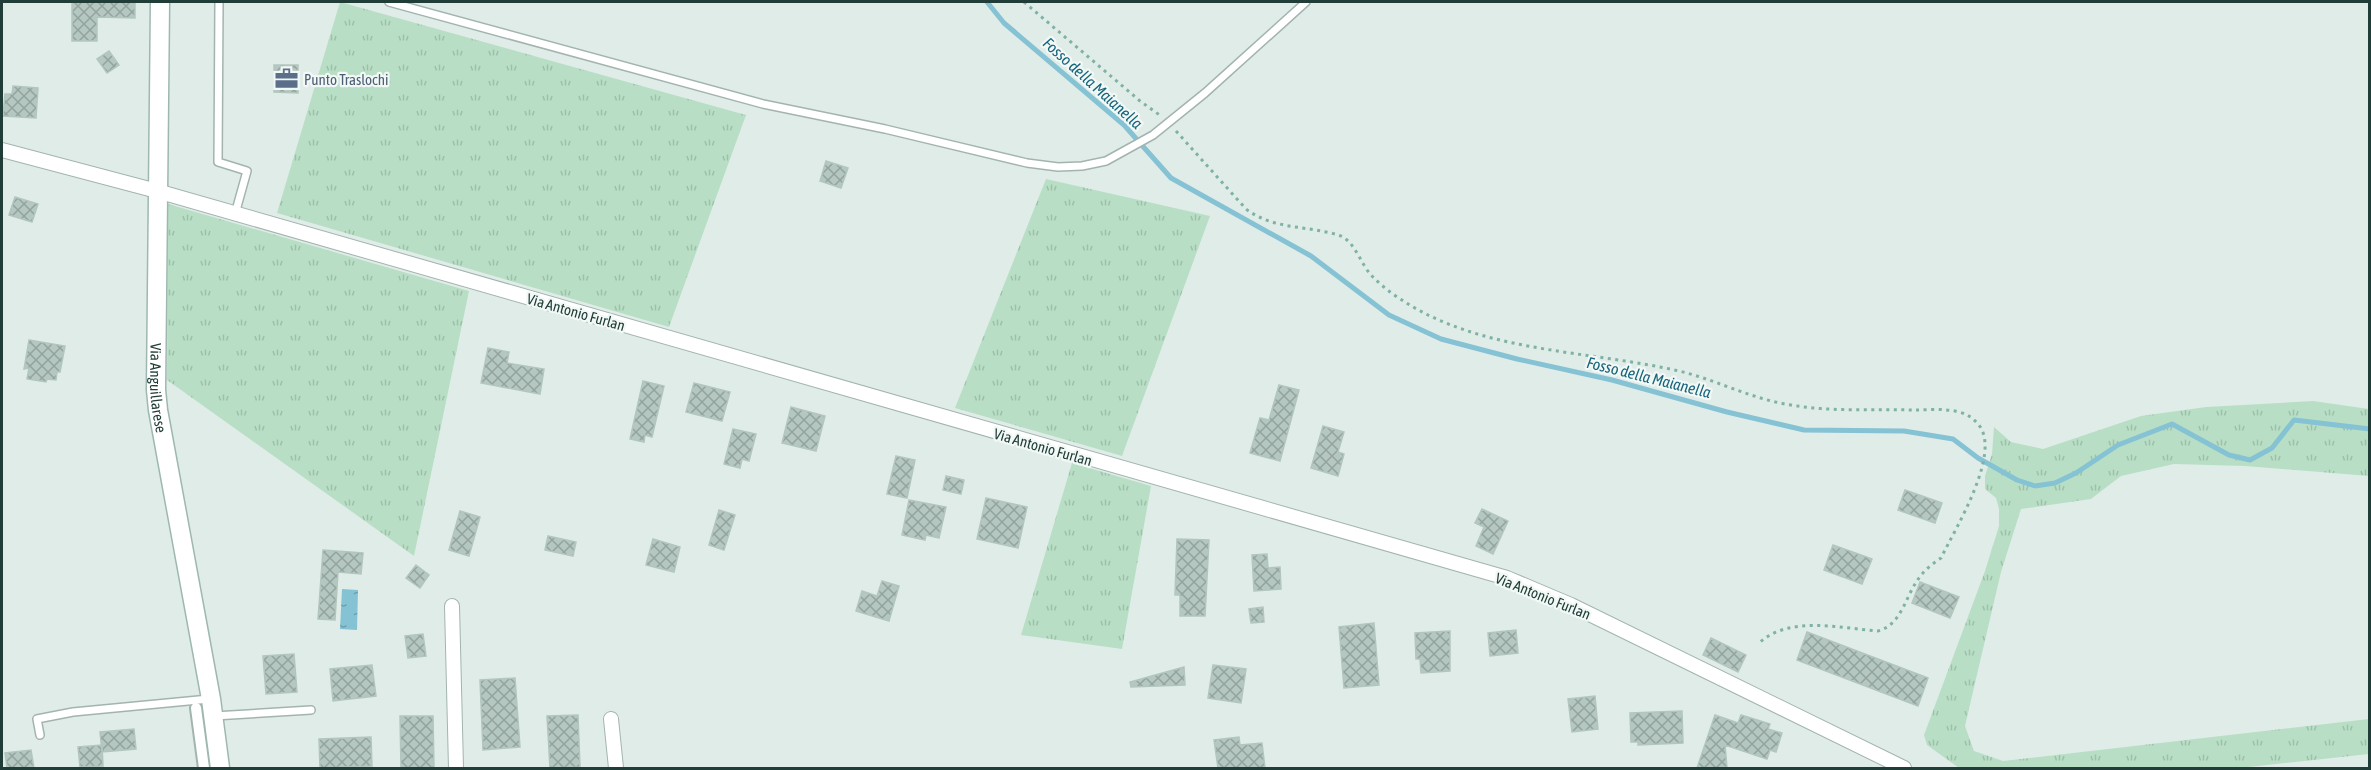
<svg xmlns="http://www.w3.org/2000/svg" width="2371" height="770" font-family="'Asap Condensed',sans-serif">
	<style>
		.grass { fill: url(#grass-tufts) }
		.water { fill: url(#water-ripples) }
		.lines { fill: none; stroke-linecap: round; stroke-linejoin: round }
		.stream { stroke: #85c2d4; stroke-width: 5 }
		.building { fill: url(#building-cross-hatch); stroke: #b2c6bf; stroke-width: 1.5 }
		.service-casing { stroke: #a3b4b0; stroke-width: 10 }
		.pedestrian-casing { stroke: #a3b4b0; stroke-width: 14 }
		.minor-casing { stroke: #a3b4b0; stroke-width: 16 }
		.secondary-casing { stroke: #9eb8b1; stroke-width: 21 }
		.path { stroke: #7fb1a5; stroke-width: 3; stroke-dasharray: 3 4.5; stroke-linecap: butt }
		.service { stroke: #fff; stroke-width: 7 }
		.pedestrian { stroke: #fff; stroke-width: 10 }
		.minor { stroke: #fff; stroke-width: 14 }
		.secondary { stroke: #fff; stroke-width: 18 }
		.labels { text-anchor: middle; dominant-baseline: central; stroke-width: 4.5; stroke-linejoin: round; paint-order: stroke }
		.service-label { font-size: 15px; fill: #4e5e75; stroke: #f1f8f5; text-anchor: start }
		.street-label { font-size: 15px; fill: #203d38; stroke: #f1f8f5 }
		.water-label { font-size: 16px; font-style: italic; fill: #17647c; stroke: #f1f8f5 }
	</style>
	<defs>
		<pattern id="grass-tufts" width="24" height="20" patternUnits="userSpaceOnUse" patternTransform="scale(1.5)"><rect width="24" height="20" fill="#b8dfc5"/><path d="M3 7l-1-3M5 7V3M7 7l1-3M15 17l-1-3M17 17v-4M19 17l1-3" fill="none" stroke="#9ec0aa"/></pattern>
		<pattern id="water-ripples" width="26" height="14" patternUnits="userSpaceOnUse" patternTransform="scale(1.5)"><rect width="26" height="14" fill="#85c2d4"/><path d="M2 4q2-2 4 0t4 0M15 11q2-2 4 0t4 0" fill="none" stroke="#6c9fad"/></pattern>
		<pattern id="building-cross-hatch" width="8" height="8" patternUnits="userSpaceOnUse" patternTransform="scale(1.5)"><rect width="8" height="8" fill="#b5c7c1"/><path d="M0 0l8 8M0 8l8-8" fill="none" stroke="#93a39e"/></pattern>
	</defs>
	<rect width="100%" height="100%" fill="#e0ece8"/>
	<path class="grass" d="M340 2 746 115 669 327 277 213Z
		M1046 179 1210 216 1122 456 955 408Z
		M168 204 469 291 414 556 167 380Z
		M2313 401 2369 409V476L2245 466 2174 464 2121 476 2091 499 2021 509 2001 572 1965 726 1974 751 2003 761 2369 719V754L2239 768H1959L1927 745 1924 735 1985 571 1999 526V509L1996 498 1985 489V476L1992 454 1994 427 2011 442 2043 449 2141 416 2206 407Z
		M1072 463 1151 486 1122 649 1021 635Z"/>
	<path class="water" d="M342 589 358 590 357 630 340 629Z"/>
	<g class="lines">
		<path class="stream" d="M987 2 1004 23 1124 125 1171 178 1311 256 1389 315 1441 339 1517 359 1612 380 1727 412 1804 430 1904 431 1953 439 1978 458 2017 480 2035 486 2055 483 2076 473 2118 445 2172 424 2229 455 2250 460 2272 448 2294 420 2370 429"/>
	</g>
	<path class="building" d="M72 2H135V18L97 17V41H72Z
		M109 51 119 65 107 73 97 59Z
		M274 65H298V93L274 92Z
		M13 86 38 88 36 118 3 116 5 94H12Z
		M826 161 848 168 841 188 820 181Z
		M15 197 38 204 32 222 9 215Z
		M29 340 65 346 60 372H57L56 380 47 379 46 382 27 379 29 368 24 369Z
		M488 348 509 352 507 363 544 369 540 394 481 383Z
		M643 381 664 386 652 437 645 435 644 442 630 439Z
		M694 383 730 392 722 421 686 412Z
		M1279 385 1299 390 1280 461 1250 453 1260 418 1269 420Z
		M791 407 825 416 816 451 782 443Z
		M1323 426 1344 432 1338 452 1344 454 1338 476 1311 468Z
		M733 429 756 434 749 461 742 459 740 468 724 464Z
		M896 456 915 460 907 498 887 494Z
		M946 476 964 480 961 494 943 490Z
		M1905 490 1942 503 1935 523 1898 510Z
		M986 498 1027 507 1018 548 977 539Z
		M909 500 946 507 939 538 926 535 925 540 902 535Z
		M1482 509 1508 521 1493 554 1476 546 1484 527 1475 523Z
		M719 510 735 515 724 550 709 545Z
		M460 511 480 517 469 556 449 550Z
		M548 536 576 542 573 556 545 550Z
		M653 539 680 547 674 572 646 565Z
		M1177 539 1209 540 1205 616H1180V595H1175Z
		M1833 545 1872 559 1862 584 1824 570Z
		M323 550 363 553 361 574 338 572 335 620 318 619Z
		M1267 554 1268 568 1280 567 1281 589 1254 591 1252 555Z
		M416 565 429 575 420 588 406 578Z
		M882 581 899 586 889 621 856 611 862 591 877 596Z
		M1920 582 1959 597 1950 618 1912 603Z
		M1263 607 1264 622 1251 623 1249 609Z
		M1374 623 1379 685 1344 688 1339 627Z
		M1516 630 1518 653 1490 656 1488 633Z
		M1450 631V671L1421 673 1420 659H1416L1415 633Z
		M1807 632 1928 678 1918 706 1797 660Z
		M423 634 426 656 408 658 405 636Z
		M1711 638 1746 655 1738 672 1703 655Z
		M294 654 297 692 266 694 263 656Z
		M372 665 376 696 333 701 330 669Z
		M1213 665 1246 669 1241 703 1208 698Z
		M1184 667 1185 685 1131 687 1130 682Z
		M515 678 520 747 483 750 480 680Z
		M1595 696 1598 729 1572 732 1568 699Z
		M1682 711 1683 743 1638 745V742H1631L1630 713Z
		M578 715 580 767 550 768 547 716Z
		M1715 715 1738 723 1741 715 1770 724 1768 729 1782 733 1776 752 1770 750 1767 759 1725 745 1727 768H1697Z
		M400 716H433L434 768H401Z
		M134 729 136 749 102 752 100 732Z
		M371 737 372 766 320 768 319 739Z
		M1239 737 1240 745 1262 743 1265 768H1218L1214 740Z
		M102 745 103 766 80 767 78 747Z
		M31 750 34 768H7L5 753Z"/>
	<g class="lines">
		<defs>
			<path id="service" d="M219 2 218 162 247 171 235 214
				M389 2 763 104 885 129 1027 163 1058 167 1082 166 1106 161 1153 135 1205 93 1306 2
				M214 716 311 710
				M40 735 37 719 73 712 209 699"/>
			<path id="pedestrian" d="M196 708 204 768"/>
			<path id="minor" d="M2 150 157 191 1507 578 1571 605 1904 768
				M452 606 456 768
				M611 719 616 768"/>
			<g id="secondary">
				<path id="s1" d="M160 2 156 390 158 410 211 699 220 768"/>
			</g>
		</defs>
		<use href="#service" class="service-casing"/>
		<use href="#pedestrian" class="pedestrian-casing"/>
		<use href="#minor" class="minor-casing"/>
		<use href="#secondary" class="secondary-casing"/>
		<path class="path" d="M1024 2 1140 101 1161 116
			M1176 131 1246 209C1267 225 1291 226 1316 230 1325 232 1335 233 1343 237 1356 245 1361 264 1371 275 1386 291 1408 305 1428 315 1506 353 1596 352 1679 371 1717 380 1751 399 1791 405 1831 412 1872 409 1912 410 1927 410 1944 408 1959 412 1967 414 1973 418 1978 424 2003 452 1955 529 1941 558 1932 564 1923 571 1917 581 1905 598 1901 625 1878 631 1839 628 1788 615 1758 644"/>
		<use href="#service" class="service"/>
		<use href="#pedestrian" class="pedestrian"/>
		<use href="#minor" class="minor"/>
		<use href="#secondary" class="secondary"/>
	</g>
	<defs>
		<symbol id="office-bare" viewBox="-9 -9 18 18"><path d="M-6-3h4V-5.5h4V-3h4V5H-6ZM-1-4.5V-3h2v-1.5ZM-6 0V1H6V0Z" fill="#5c6f8a" stroke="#f1f8f5" stroke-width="2.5" paint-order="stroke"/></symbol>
	</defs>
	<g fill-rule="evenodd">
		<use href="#office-bare" x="270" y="62" width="33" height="33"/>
	</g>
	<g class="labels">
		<g class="service-label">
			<text x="304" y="79">Punto Traslochi</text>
		</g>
		<g class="street-label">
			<text transform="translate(576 312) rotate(16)">Via Antonio Furlan</text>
			<text stroke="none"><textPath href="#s1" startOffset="386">Via Anguillarese</textPath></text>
			<text transform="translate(1043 447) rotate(16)">Via Antonio Furlan</text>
			<text transform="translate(1543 596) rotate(22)">Via Antonio Furlan</text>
		</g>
		<g class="water-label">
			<text transform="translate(1093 83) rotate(42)">Fosso della Maianella</text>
			<text transform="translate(1649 377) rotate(14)">Fosso della Maianella</text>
		</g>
	</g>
	<rect width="2371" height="770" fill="none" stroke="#203d38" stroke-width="6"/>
</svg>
